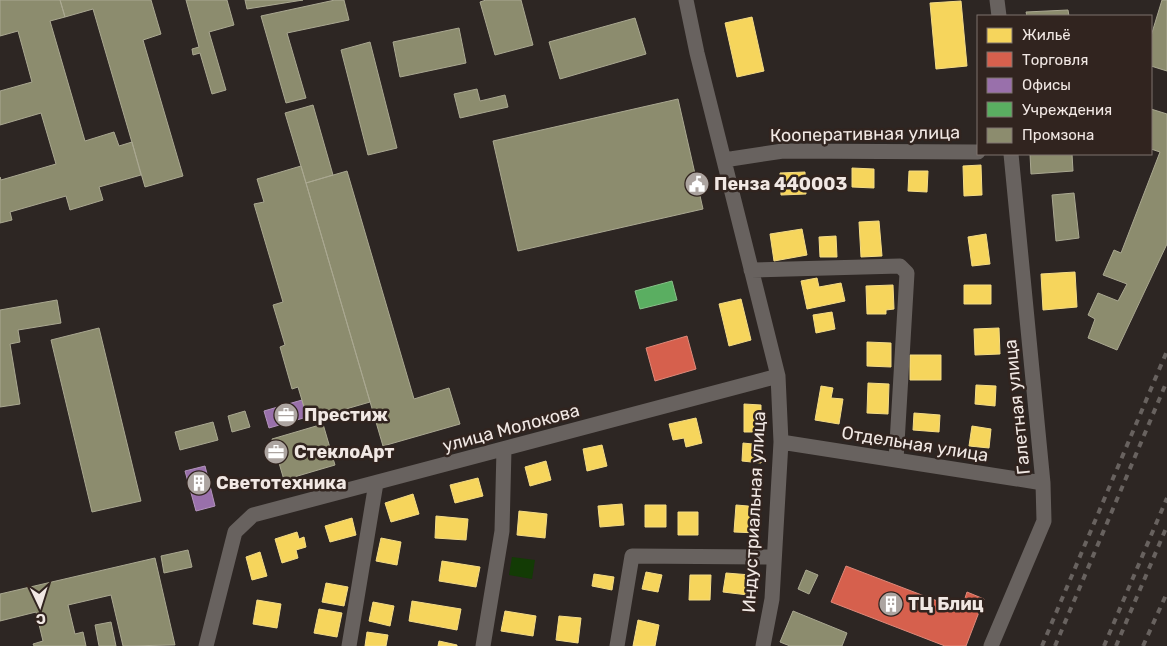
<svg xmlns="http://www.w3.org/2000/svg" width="1167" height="646" font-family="Rubik,sans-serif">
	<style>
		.green { fill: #133b05 }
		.homes { fill: #f6d55c; stroke: #f4db85 }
		.shops { fill: #d6604d; stroke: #de897a }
		.offices { fill: #9970ab; stroke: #b394bc }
		.public { fill: #5aae61; stroke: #87bf88 }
		.industry { fill: #8c8c6e; stroke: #aaa891 }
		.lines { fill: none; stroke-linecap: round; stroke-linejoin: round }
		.minor { stroke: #68625f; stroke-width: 15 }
		.rail { stroke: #68625f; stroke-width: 4; stroke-dasharray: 6 6; stroke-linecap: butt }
		.labels { text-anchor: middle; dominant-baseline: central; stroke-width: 5; stroke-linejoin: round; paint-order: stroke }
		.street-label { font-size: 18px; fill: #f1e8e4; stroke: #31241f }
		.poi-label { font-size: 18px; font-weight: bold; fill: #f1e8e4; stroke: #31241f; text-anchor: start }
	</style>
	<rect width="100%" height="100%" fill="#2d2623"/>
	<path class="green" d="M512 557 535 560 532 579 509 575Z"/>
	<path class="homes" d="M961 1 967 66 936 69 930 3Z
		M752 17 764 71 737 77 725 23Z
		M981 165 982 195 964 196 963 166Z
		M852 168 874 169V188L852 187Z
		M909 171H928L927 192 908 191Z
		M805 172 806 194 781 195 780 173Z
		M879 221 882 256 861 257 859 222Z
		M802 229 807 255 774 261 770 234Z
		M986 234 990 264 972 266 968 237Z
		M836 236 837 257H820L819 237Z
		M1075 272 1077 307 1043 310 1041 274Z
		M817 278 819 287 841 283 845 301 807 309 801 281Z
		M893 285 894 309 886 310V314H867L866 286Z
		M964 285H991V304H964Z
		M741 299 751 340 729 346 719 304Z
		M832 312 835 329 816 333 813 315Z
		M999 328 1000 354 975 355 974 329Z
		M867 342 891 343V367L867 366Z
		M910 355H941V380H910Z
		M868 383 889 384 888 414 867 413Z
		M976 385 996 386 995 406 975 404Z
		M821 386 833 388 831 398 843 399 839 424 815 420Z
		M744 404 761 405V432H744Z
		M914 413 940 415 939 432 913 430Z
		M696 418 702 443 686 447 684 438 673 440 669 424Z
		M972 426 991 429 989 448 969 446Z
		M743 443 762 445 761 463 742 461Z
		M602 445 607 466 587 471 583 449Z
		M546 461 551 480 530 486 525 467Z
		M478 478 483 496 455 503 450 485Z
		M413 494 419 514 391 522 385 503Z
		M622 504 624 525 600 527 598 506Z
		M645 505H666V527H645Z
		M736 505 760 507 758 533 734 532Z
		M519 511 547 514 545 538 517 535Z
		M678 512H698V535H678Z
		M436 516 468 519 466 540 435 538Z
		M352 518 356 535 330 542 325 526Z
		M297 532 299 539 304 537 306 547 296 550 298 558 282 563 275 539Z
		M381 538 401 542 397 565 376 561Z
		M260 552 267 576 252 580 246 557Z
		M442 561 480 567 476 587 439 581Z
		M646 572 662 575 658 592 642 589Z
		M726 573 751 575 748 595 723 592Z
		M594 574 614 577 612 590 592 586Z
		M690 575H711L710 600H689Z
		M326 583 348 587 344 606 322 602Z
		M257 600 281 604 277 628 253 624Z
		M412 601 461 609 457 630 409 621Z
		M373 602 394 606 390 626 369 621Z
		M319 609 342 613 337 637 314 633Z
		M505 611 536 616 533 636 501 631Z
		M559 616 581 618 578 643 556 640Z
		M638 620 659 625 655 646H633Z
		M367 632 388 635 386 646H365Z
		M439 641 457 645V646H438Z"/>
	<path class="shops" d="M687 336 696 369 655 381 646 348Z
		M846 566 961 610 967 592 984 599 966 646H945L831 602Z"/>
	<path class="offices" d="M302 400 307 417 269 428 264 411Z
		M205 466 215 506 196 511 185 471Z"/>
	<path class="public" d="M672 281 677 300 640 309 635 291Z"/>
	<path class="industry" d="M0 0H60L65 17 50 21 85 141 114 132 119 146 132 142 141 175 99 187 103 200 70 210 66 196 10 212 12 220 0 223V177L1 180 56 164 41 113 0 125V91L32 82 18 31 0 36Z
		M60 0H151L161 34 143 40 183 176 145 187 93 9 65 17Z
		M186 0H227L234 25 209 32 226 90 212 94 200 53 193 55 192 49 199 47Z
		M245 0H303L247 9Z
		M335 0H344L349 20 287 33 306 98 286 103 261 16Z
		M486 0H521L533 45 495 55 480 2Z
		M1162 0H1167V71L1151 66V36Z
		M1068 10 1069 16H1027L1026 12Z
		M635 18 646 54 560 79 549 42Z
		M459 28 466 63 400 77 393 42Z
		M370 42 397 148 368 155 341 50Z
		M477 89 480 101 505 95 508 107 460 118 454 94Z
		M678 99 703 209 518 251 493 141Z
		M313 105 333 175 306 183 285 113Z
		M1151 109 1167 114V244L1117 350 1088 338 1095 319 1088 315 1098 293 1118 301 1127 284 1103 275 1114 250 1121 253 1160 152 1151 149Z
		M1030 154H1072L1073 171 1031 174Z
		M301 166 370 402 308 420 298 387 292 389 280 347 285 345 273 305 283 302 254 204 264 202 257 179Z
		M347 171 414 399 449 388 460 424 383 446 306 183Z
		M1074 193 1079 238 1056 241 1052 195Z
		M57 300 61 323 18 330 20 342 10 344 20 404 0 407V310Z
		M99 328 141 501 92 512 51 340Z
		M245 411 250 427 232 432 228 416Z
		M213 422 218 440 180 450 175 432Z
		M323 424 335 465 284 480 272 439Z
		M188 550 192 567 164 573 161 556Z
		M155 558 175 645 123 646 111 595 68 605 75 634 83 632 86 646H34L33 644 43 641 36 612 0 621V594Z
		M806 570 818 575 809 594 798 589Z
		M793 611 847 633 842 646H790L780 642Z
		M111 622 116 646H99L95 625Z"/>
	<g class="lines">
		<path class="minor" d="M686 0 697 53 778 376 781 442 772 599 763 646
			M997 0 999 16
			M724 160 783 151 978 152
			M751 270 900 266 907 273 896 460
			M781 442 1043 483
			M206 646 235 532 253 515 778 376
			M349 646 376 483
			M483 646 502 531 504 449
			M617 646 632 556 774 557
			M991 646 1044 521 1043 483 1011 154"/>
		<path class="rail" d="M1042 646 1167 351
			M1055 646 1167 381
			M1104 646 1167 498
			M1116 646 1167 526
			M1143 646 1166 595"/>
	</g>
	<defs>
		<symbol id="civic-disc" viewBox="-11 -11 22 22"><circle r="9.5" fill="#aca4a0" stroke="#31241f"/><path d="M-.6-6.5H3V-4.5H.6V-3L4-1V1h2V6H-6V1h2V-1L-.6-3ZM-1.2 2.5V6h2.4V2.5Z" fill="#fff"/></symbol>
		<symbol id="office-disc" viewBox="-11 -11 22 22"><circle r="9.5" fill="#aca4a0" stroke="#31241f"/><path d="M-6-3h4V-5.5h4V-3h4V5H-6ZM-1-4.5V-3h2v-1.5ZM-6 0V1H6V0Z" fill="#fff"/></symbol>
		<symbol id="building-disc" viewBox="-11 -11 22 22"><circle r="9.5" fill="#aca4a0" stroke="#31241f"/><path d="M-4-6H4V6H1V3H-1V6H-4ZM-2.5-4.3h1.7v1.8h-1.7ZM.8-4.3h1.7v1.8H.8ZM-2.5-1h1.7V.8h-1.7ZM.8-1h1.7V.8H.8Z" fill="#fff"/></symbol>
	</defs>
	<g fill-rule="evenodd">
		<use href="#civic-disc" x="683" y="170" width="28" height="28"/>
		<use href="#office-disc" x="272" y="401" width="28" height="28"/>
		<use href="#office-disc" x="262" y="438" width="28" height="28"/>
		<use href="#building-disc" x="185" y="469" width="28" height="28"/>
		<use href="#building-disc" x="877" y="590" width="28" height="28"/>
	</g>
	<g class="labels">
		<g class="street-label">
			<text transform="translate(865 134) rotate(-1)">Кооперативная улица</text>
			<text transform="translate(1017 407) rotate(-96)">Галетная улица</text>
			<text transform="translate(511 428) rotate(-15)">улица Молокова</text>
			<text transform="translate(915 444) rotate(9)">Отдельная улица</text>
			<text transform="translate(754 512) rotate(-87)">Индустриальная улица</text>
		</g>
		<g class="poi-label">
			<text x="714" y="184">Пенза 440003</text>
			<text x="304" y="415">Престиж</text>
			<text x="294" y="452">СтеклоАрт</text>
			<text x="216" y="483">Светотехника</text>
			<text x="908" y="604">ТЦ Блиц</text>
		</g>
	</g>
	<rect x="977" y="15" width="175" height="140" fill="#31241f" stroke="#7e726e"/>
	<rect x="987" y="28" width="25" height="15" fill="#f6d55c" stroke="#7e726e"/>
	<text x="1022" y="40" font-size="15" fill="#f1e8e4">Жильё</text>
	<rect x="987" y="52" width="25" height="15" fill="#d6604d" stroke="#7e726e"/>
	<text x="1022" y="65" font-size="15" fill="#f1e8e4">Торговля</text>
	<rect x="987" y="78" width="25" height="15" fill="#9970ab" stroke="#7e726e"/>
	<text x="1022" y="90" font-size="15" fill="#f1e8e4">Офисы</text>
	<rect x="987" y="102" width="25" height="15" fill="#5aae61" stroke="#7e726e"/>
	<text x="1022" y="115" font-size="15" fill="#f1e8e4">Учреждения</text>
	<rect x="987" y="128" width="25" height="15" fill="#8c8c6e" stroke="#7e726e"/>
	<text x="1022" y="140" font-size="15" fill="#f1e8e4">Промзона</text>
	<g transform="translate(40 606) rotate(176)" stroke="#31241f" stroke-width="4" paint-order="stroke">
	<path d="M0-4L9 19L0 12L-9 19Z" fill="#f1e8e4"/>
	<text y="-8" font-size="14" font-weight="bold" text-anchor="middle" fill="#f1e8e4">С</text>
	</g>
</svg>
